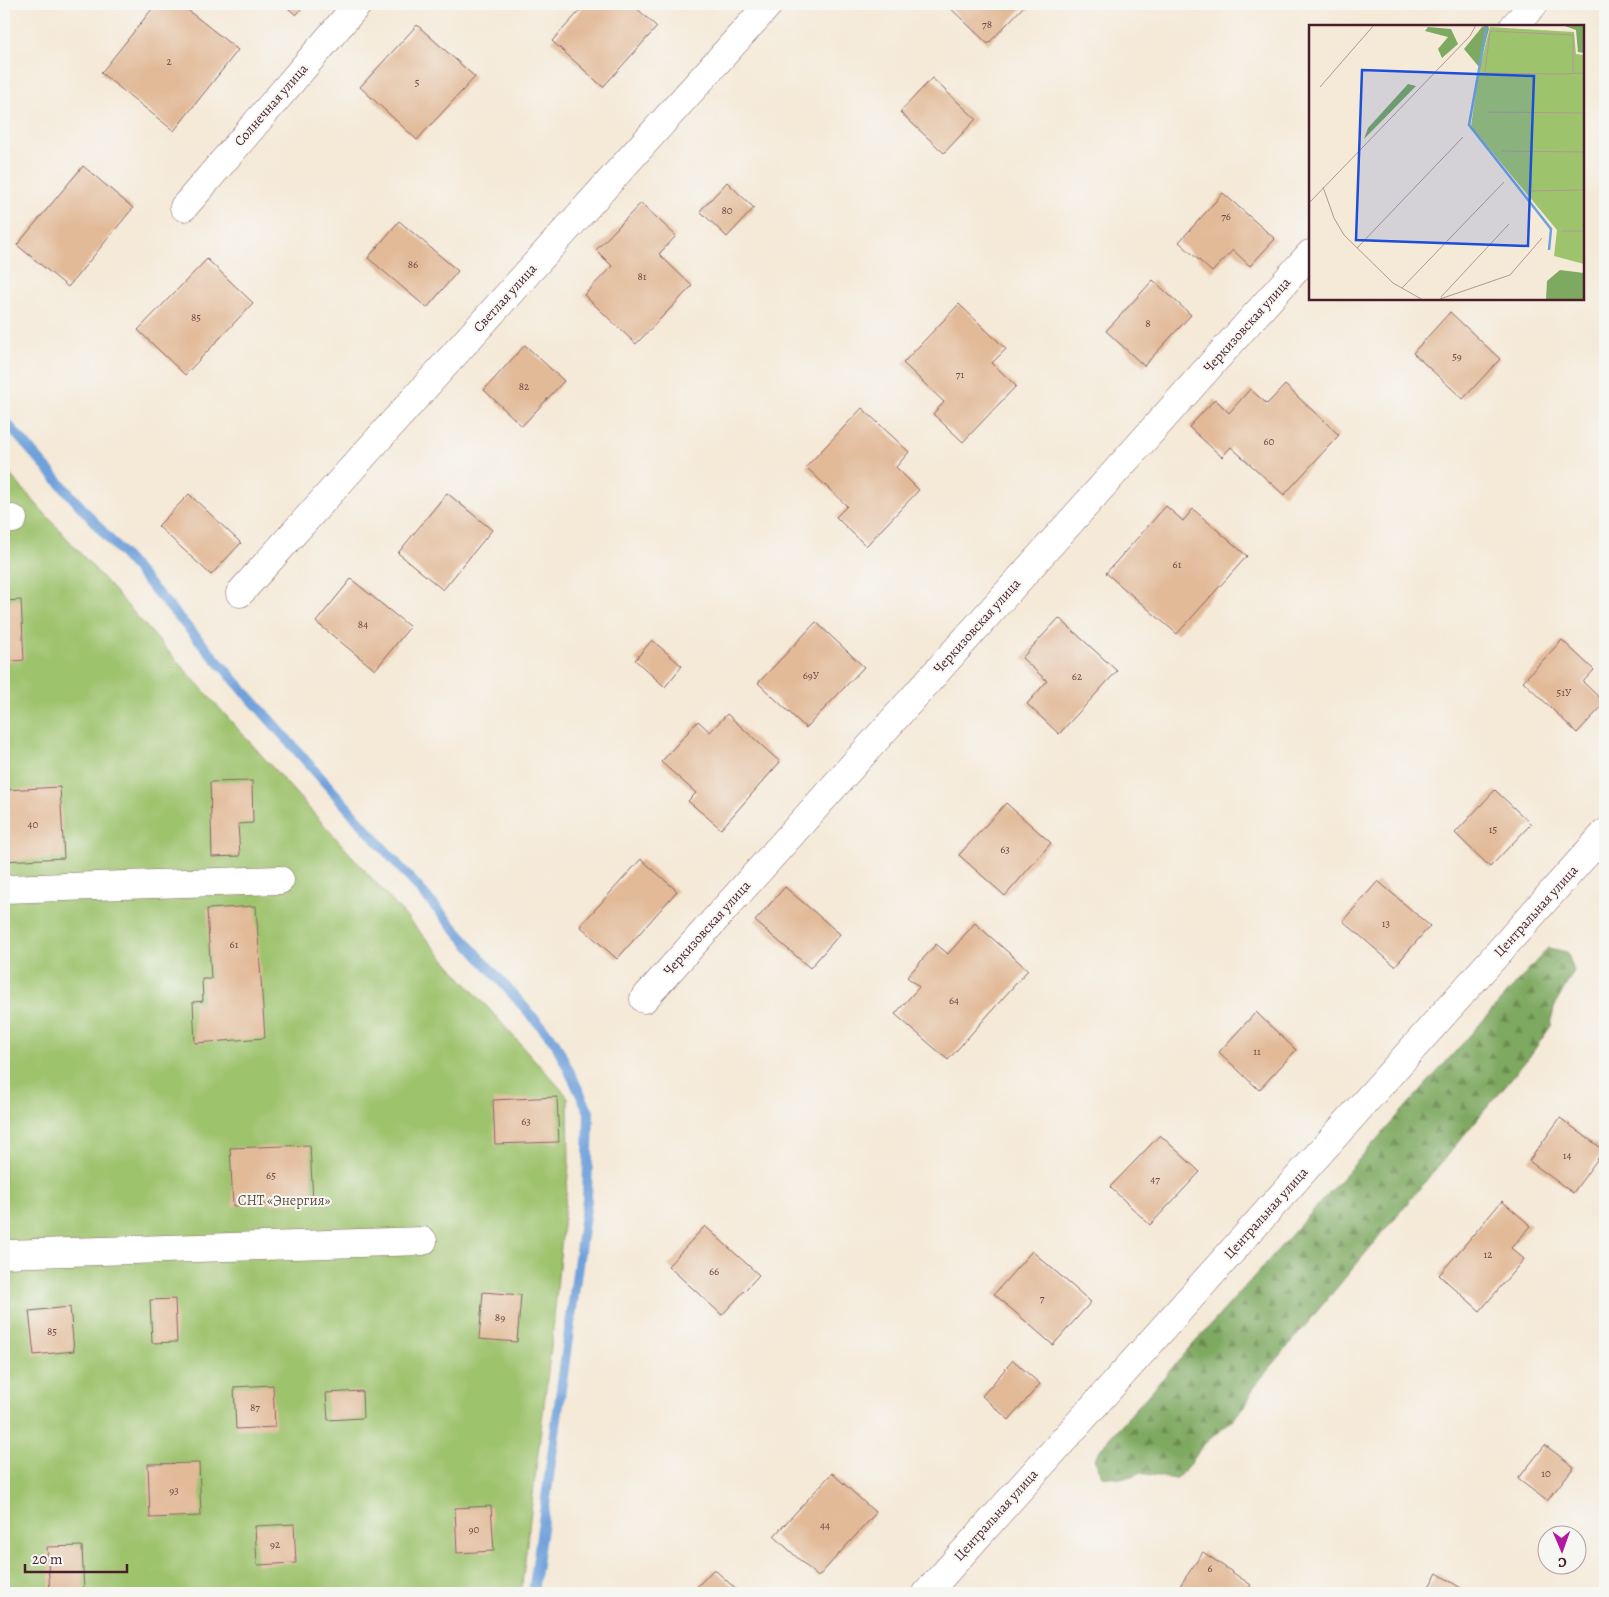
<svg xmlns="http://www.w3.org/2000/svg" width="1609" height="1597" font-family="Alegreya,serif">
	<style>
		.green { fill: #9ec36d; stroke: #74714c }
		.forest { fill: url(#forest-firs); stroke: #646446 }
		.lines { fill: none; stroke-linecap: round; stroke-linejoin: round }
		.stream { stroke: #6fa1da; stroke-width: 10 }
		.building { fill: #e2ba98 }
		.minor-casing { stroke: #866667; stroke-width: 29 }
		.minor { stroke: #fff; stroke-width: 28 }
		.labels { text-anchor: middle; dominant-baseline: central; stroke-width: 4; stroke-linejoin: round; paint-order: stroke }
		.number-label { font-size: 11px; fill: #704646 }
		.street-label { font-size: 14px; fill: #4a1f2b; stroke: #f6f6f2 }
		.park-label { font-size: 14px; fill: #63503f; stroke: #f6f6f2 }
		.inset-river { fill: none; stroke: #6fa1da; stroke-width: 2.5 }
		.inset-road { fill: none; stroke: #b19892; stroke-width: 1 }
		.view { fill: #1d4ed8; fill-opacity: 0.15; stroke: #1d4ed8; stroke-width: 2.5 }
		.inset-edge { fill: none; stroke: #4a1f2b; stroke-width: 2.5 }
	</style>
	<defs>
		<pattern id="forest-firs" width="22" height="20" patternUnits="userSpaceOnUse" patternTransform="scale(1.25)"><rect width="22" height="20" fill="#7ea960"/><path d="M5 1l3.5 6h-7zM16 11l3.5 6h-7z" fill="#69894f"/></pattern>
	</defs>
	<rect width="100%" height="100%" fill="#f6f6f2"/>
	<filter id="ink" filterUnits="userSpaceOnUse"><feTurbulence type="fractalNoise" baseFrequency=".02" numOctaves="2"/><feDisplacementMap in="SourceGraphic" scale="10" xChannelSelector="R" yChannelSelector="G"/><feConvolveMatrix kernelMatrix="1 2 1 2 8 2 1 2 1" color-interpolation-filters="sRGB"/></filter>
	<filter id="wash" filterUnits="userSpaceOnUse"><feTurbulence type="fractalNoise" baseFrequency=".0096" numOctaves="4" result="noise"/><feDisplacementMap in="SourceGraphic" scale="20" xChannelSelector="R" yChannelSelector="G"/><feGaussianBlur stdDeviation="1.12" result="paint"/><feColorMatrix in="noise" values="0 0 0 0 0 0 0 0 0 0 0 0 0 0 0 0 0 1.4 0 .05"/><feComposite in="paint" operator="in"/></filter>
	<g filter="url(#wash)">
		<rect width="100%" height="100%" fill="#f5e9d7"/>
		<path class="green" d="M4 468 568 1097 569 1164 552 1339 521 1593H4Z"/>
		<path class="forest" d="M1548 948 1567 952 1574 971 1554 1007 1551 1026 1529 1057 1254 1387 1246 1405 1232 1420 1202 1446 1190 1465 1176 1479 1140 1473 1122 1479 1102 1476 1094 1459 1105 1443Z"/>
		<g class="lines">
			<path class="stream" d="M4 420 555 1042 589 1112 587 1200 533 1593"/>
		</g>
		<g id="blocks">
			<path class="building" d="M156 4H180L238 50 174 131 101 73Z
				M283 4H306L296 15Z
				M586 4H632L657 27 603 87 552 41Z
				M946 4H1026L988 44Z
				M417 25 475 77 417 140 360 87Z
				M932 78 976 119 944 153 900 112Z
				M83 166 133 208 68 287 17 245Z
				M727 182 754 208 727 237 700 211Z
				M1223 193 1275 239 1250 266 1233 250 1212 272 1179 242Z
				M641 203 676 236 659 254 692 286 636 344 584 295 612 266 596 250Z
				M399 221 458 271 427 308 368 258Z
				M207 259 253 303 185 375 138 330Z
				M1153 280 1191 315 1144 366 1106 331Z
				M959 304 1006 349 992 363 1016 386 963 442 933 414 944 402 903 363Z
				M1450 312 1500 359 1463 399 1413 353Z
				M525 345 564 381 522 426 484 390Z
				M1285 385 1339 435 1284 495 1231 447 1222 457 1189 427 1215 399 1229 413 1250 389 1267 404Z
				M862 408 909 452 896 467 919 490 866 546 836 517 847 506 806 467Z
				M447 493 492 530 443 590 398 553Z
				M189 494 241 543 211 575 158 526Z
				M1166 506 1183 521 1193 509 1247 556 1177 634 1106 573Z
				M351 579 410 627 375 670 316 622Z
				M21 600 24 660 4 662V601Z
				M1059 618 1117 671 1059 734 1027 704 1047 681 1022 658Z
				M816 622 864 667 806 728 758 683Z
				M652 640 682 666 665 687 635 660Z
				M1562 640 1594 670 1583 682 1605 703 1577 733 1523 681Z
				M727 714 780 762 721 829 688 801 696 793 661 762 698 721 710 732Z
				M252 781 253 823 238 824 240 856 212 857 210 782Z
				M60 787 64 858 4 861V790Z
				M1495 790 1531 824 1490 867 1455 833Z
				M1006 803 1051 843 1005 896 959 855Z
				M641 859 677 891 617 959 580 926Z
				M1378 881 1430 926 1395 966 1343 921Z
				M785 887 840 934 810 968 755 921Z
				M256 906 265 1038 195 1043 193 1002 203 1001 202 979H211L207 909Z
				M975 923 1028 970 948 1060 895 1014 919 987 907 977 936 944 948 954Z
				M1256 1012 1296 1050 1259 1090 1219 1052Z
				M557 1097 559 1142 495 1144 493 1100Z
				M1560 1118 1604 1150 1573 1193 1529 1161Z
				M1160 1135 1200 1172 1150 1225 1110 1187Z
				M310 1145 313 1202 233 1206 230 1148Z
				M1502 1201 1531 1226 1511 1248 1524 1259 1480 1311 1439 1275Z
				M705 1226 759 1275 722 1315 668 1266Z
				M1032 1251 1091 1302 1053 1345 994 1294Z
				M483 1292 521 1295 517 1342 479 1339Z
				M175 1299 177 1342 152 1343 150 1300Z
				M70 1307 74 1351 34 1355 29 1311Z
				M1013 1360 1040 1384 1009 1420 982 1396Z
				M273 1385 275 1427 236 1429 234 1387Z
				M362 1391 363 1418 328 1420 326 1393Z
				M1545 1445 1574 1467 1547 1501 1518 1479Z
				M199 1463 201 1516 150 1518 148 1464Z
				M832 1473 876 1513 818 1577 774 1536Z
				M491 1506 494 1551 457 1553 455 1508Z
				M294 1524 296 1563 257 1565 255 1526Z
				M82 1546 84 1591 50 1593 47 1547Z
				M1203 1552 1251 1585 1245 1593H1175Z
				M714 1569 740 1593H698L694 1590Z
				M1437 1573 1464 1590 1462 1593H1425Z"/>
		</g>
	</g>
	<g filter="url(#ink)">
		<use href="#blocks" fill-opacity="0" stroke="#866667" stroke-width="1"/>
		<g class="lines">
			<defs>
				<path id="minor" d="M1514 26 1534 4
					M184 207 358 4
					M4 520 13 519
					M240 593 769 4
					M4 889 280 880
					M644 999 1310 254
					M4 1254 423 1241
					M927 1593 1605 833"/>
			</defs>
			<use href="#minor" class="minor-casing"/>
			<use href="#minor" class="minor"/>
		</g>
	</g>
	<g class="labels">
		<g class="number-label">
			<text x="987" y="24">78</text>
			<text x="169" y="61">2</text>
			<text x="417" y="82">5</text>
			<text x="727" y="210">80</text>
			<text x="1226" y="216">76</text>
			<text x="413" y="264">86</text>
			<text x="642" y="276">81</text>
			<text x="196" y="317">85</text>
			<text x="1148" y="323">8</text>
			<text x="1457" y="356">59</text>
			<text x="960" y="374">71</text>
			<text x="524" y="386">82</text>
			<text x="1269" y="441">60</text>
			<text x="1177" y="564">61</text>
			<text x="363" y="624">84</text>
			<text x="811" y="675">69У</text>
			<text x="1077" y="676">62</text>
			<text x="1564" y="692">51У</text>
			<text x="33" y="824">40</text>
			<text x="1493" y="829">15</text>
			<text x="1005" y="849">63</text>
			<text x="1386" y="923">13</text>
			<text x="234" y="944">61</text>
			<text x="954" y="1000">64</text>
			<text x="1257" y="1051">11</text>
			<text x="526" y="1121">63</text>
			<text x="1567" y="1155">14</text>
			<text x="271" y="1175">65</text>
			<text x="1155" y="1179">47</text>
			<text x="1488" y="1254">12</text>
			<text x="714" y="1271">66</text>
			<text x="1042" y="1298">7</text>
			<text x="500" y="1317">89</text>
			<text x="52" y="1331">85</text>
			<text x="255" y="1407">87</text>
			<text x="1546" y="1473">10</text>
			<text x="174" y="1490">93</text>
			<text x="825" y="1525">44</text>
			<text x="474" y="1529">90</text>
			<text x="275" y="1544">92</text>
			<text x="1210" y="1568">6</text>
		</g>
		<g class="street-label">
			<text transform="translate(271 105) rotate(-49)">Солнечная улица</text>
			<text transform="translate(505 298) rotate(-48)">Светлая улица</text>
			<text transform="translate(1247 325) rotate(-48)">Черкизовская улица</text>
			<text transform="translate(977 626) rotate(-48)">Черкизовская улица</text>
			<text transform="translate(1536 911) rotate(-48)">Центральная улица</text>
			<text transform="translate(707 928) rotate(-48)">Черкизовская улица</text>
			<text transform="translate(1266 1213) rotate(-48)">Центральная улица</text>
			<text transform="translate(996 1515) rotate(-48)">Центральная улица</text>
		</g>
		<g class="park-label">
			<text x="284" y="1200">СНТ «Энергия»</text>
		</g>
	</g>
	<g transform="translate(1309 25)">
		<rect width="275" height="275" fill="#f5e9d7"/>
		<path d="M181 2 265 7 267 29 275 30V239L245 231 248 205 162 102 170 45Z" fill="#9ec36d"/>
		<path d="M179 0 180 4 170 42 155 24 173 2ZM253 0H275V28L269 27 267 5ZM119 2 142 4 149 19 133 33 129 24 139 12 116 6ZM99 59 107 61 55 114 59 103ZM251 245 275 248V275H237L238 256Z" fill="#7ea960"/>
		<path class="inset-river" d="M178 0 160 100 242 204 240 225"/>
		<path class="inset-road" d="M264 48V10L181 6 176 48 251 49 275 48M11 62 65 0M178 87 275 88M192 126 275 127M14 162 25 193 35 210 84 258 114 275M219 166 275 165M0 178 161 11 167 0M252 206H275M48 223 154 112M93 263 195 157M132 272 200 199M131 274 201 250 233 213"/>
		<path class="view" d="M53 45 225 51 219 221 47 215Z"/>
		<rect width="275" height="275" class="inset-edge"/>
	</g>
	<rect width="1609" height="1597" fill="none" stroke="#f6f6f2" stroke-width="20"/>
	<g transform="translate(1562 1550) rotate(178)"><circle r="24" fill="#f6f6f2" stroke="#b1a0a2"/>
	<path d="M0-4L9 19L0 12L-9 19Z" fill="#b5179e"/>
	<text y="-8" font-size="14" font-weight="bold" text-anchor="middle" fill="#4a1f2b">С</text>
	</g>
	<path d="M25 1564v8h102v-8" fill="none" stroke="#4a1f2b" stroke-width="2.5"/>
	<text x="32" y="1564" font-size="15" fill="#4a1f2b" stroke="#f6f6f2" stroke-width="4" paint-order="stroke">20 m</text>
</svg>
